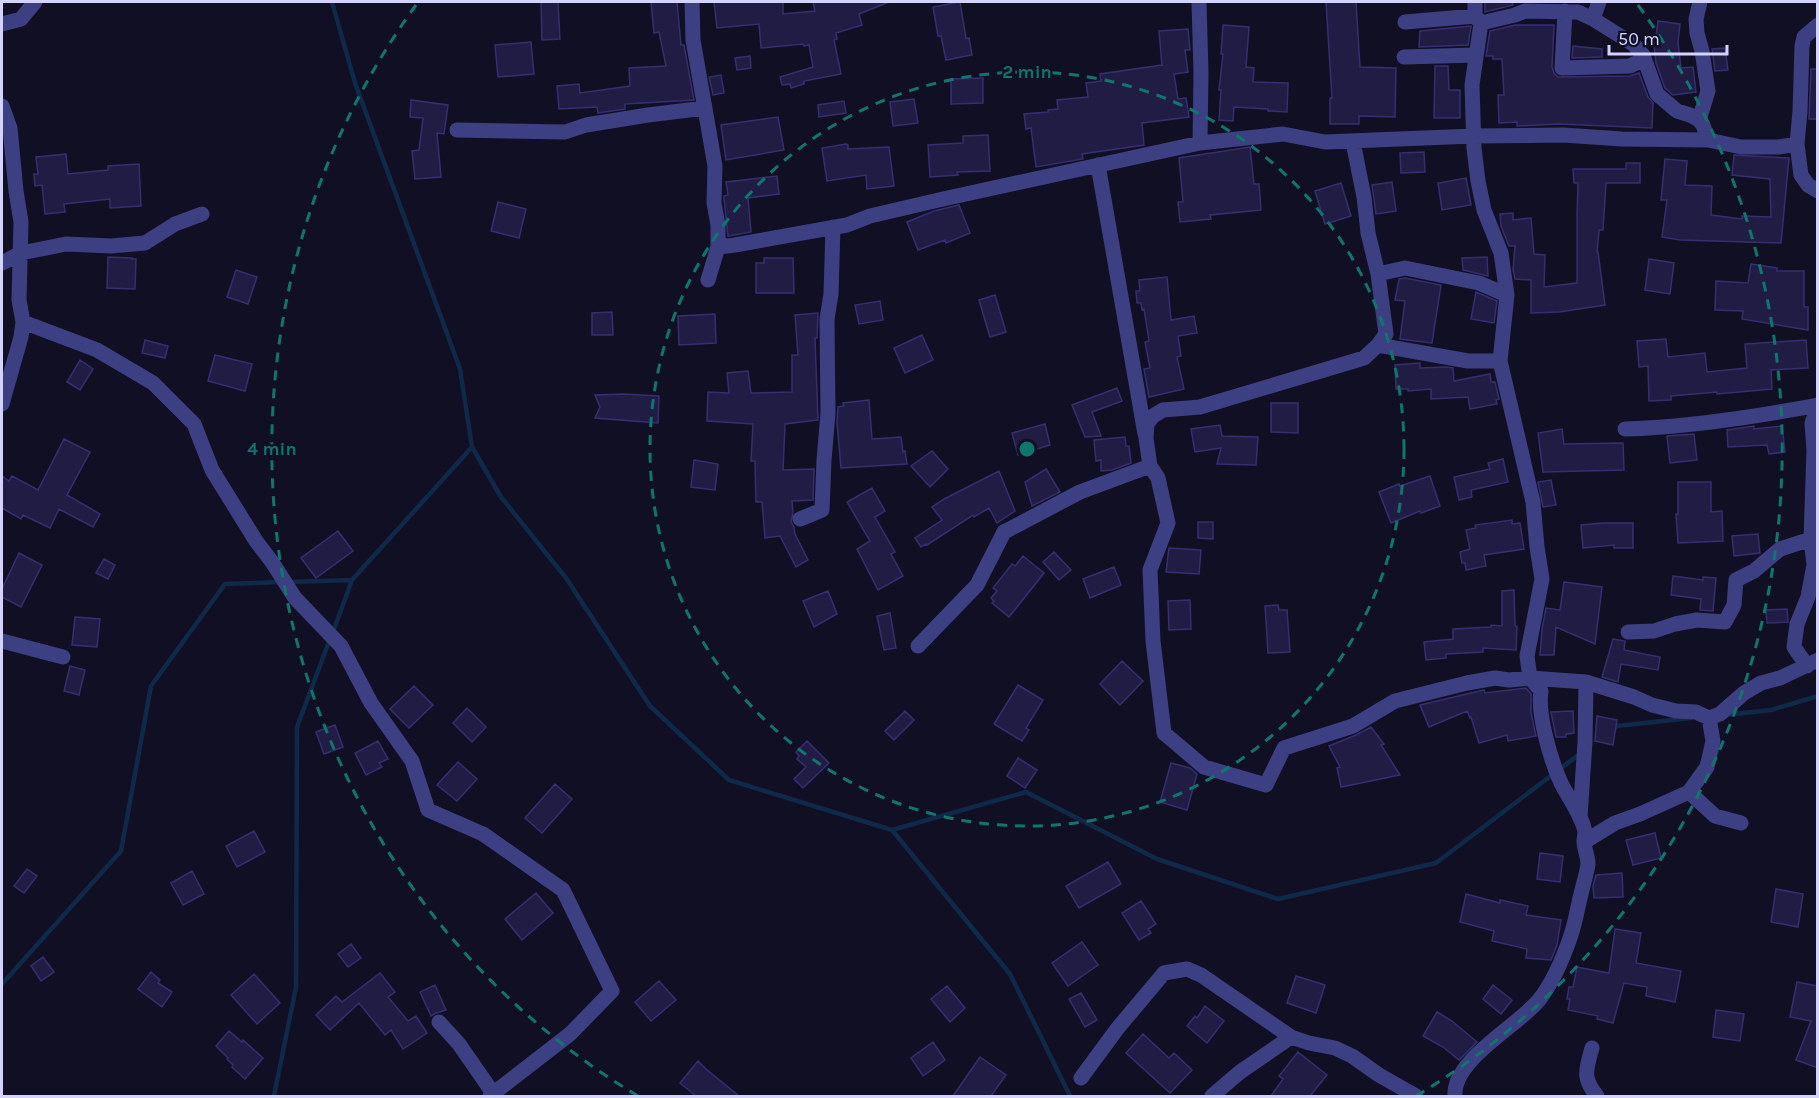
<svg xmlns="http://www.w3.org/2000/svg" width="1819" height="1098" font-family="Karla,sans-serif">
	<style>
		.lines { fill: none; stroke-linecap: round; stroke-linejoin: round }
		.stream { stroke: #0f2a48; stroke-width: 4.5 }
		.building { fill: #201c44; stroke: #352f70; stroke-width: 1.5 }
		.minor { stroke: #3c4082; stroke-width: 15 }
		.ring { fill: none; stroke: #0f766e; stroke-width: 3; stroke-dasharray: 10 8 }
		.centre { fill: #0f766e; stroke: #110f24; stroke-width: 3 }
		.ring-label { font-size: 18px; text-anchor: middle; font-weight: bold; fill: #0f766e; stroke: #110f24; stroke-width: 4.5; stroke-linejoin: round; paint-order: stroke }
	</style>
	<rect width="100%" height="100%" fill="#110f24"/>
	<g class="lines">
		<path class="stream" d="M332 2 355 83 460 369 472 447 352 580 333 632
			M472 447 501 497 566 578 650 706 729 780 892 830 1010 974 1070 1096
			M289 582 352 580
			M1726 715 1771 710 1818 696
			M1611 730 1617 726 1691 718
			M892 830 1026 792 1157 859 1278 899 1436 863 1581 753
			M2 984 121 851 151 686 225 584 281 582
			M274 1096 296 987 297 727 330 639"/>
	</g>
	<path class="building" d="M541 2H558L560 39 542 40Z
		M651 2H677L681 45H684L694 100 625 104V109L598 113 597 107 559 109 557 86 579 84 580 93 630 86 629 68 666 66 659 32 654 33Z
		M714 2H783V14L815 11 813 2H889L859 14 862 25 836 33 837 39 834 40 841 74 804 81V84L791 88 790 84 782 85 780 77 813 67 809 45 804 46 803 44 761 48 759 24 717 28Z
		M960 2 966 38H969L972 55 946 60 941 36H938L933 7Z
		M1326 2H1356L1360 67 1396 68 1395 117 1359 116V124H1330V98H1332Z
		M1485 2H1512L1513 5 1485 12Z
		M1658 21 1680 24 1678 42 1681 68 1693 67 1696 92 1673 95 1665 88 1656 63 1653 36H1656Z
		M1223 25 1249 27 1246 67 1254 68 1253 82 1288 83 1287 112 1268 111V109L1234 107 1233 121 1219 120 1221 90H1219L1223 54H1221Z
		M1515 25H1554L1552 67 1554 73 1558 77 1630 76 1639 73 1648 97 1653 103 1652 128 1559 124 1517 126V122L1499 123 1498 95H1504L1502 59H1493V56H1486L1490 31Z
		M1471 26 1468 45 1419 47 1420 31Z
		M1188 29 1190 50H1185L1188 72 1174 74 1178 99 1186 98 1189 117 1142 123 1144 145 1082 154 1083 159 1036 167 1031 128 1026 129 1024 114 1048 112V110L1058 109 1057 100 1088 97 1086 83 1101 81 1100 74 1162 65 1159 31Z
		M531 42 534 74 498 77 495 45Z
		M1573 46 1602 49V57L1572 58Z
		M1725 48 1728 70 1715 71 1712 49Z
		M750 56 751 68 737 70 735 58Z
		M1435 66H1448L1449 90H1460V118H1434Z
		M1811 69H1818V119H1809Z
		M721 75 724 93 713 95 709 77Z
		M983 78V103L951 104V79Z
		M914 99 918 123 893 126 890 102Z
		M411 100 448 105 444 134 437 133 441 177 415 179 412 151 419 150 423 118 410 117Z
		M844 101 846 113 819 117 818 105Z
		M778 117 784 150 726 160 721 125Z
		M988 135 990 171 957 172 958 175 930 177 928 145 963 143V136Z
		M846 144 848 145V149L889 147 894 186 867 189 866 175 827 181 822 148Z
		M1250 147 1254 184H1259L1261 210 1210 215 1211 219 1180 222 1178 202H1183L1179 158Z
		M1424 152 1425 172 1401 173 1400 153Z
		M66 154 68 174 108 170V166L139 164 141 206 110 208V199L64 204 65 212 45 214 42 185 35 186 34 174H38L36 157Z
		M1734 155 1789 158 1781 243 1680 240 1662 237 1667 200H1661L1665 159 1687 161 1685 185 1712 186 1711 215 1742 219V216L1771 217 1770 179 1732 175Z
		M1626 163H1640V183H1606L1603 230H1599L1597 252H1598L1605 305 1559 312 1531 313V280L1515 279 1513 270 1515 246H1509L1501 226 1500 214 1513 213V220L1531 218 1534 254 1545 255 1544 287 1577 283V217L1578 183H1574L1573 169H1626Z
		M777 176 779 194 748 198 751 232 728 236 724 198V196L728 195 726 182Z
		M1466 178 1471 205 1442 210 1438 183Z
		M1392 182 1396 211 1376 214 1372 185Z
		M1341 183 1351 216 1325 224 1315 191Z
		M498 202 526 209 519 238 491 231Z
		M959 205 970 233 946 243 945 240 918 250 907 222 934 211Z
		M108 257 132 258V259H136L135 289 107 288Z
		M1487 257 1488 276 1463 270 1462 258Z
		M764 258H793L794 293H756V263H764Z
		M1649 259 1674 263 1670 294 1645 290Z
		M1751 264 1777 268V271H1804V307H1808V330L1742 319 1743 311 1715 310 1716 281 1748 283Z
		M236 270 257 277 248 304 227 297Z
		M1167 277 1171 320 1194 316 1197 333 1178 336 1181 356 1177 357 1184 389 1149 397 1144 369 1150 368 1145 342 1149 341 1144 309 1142 310 1141 303H1137L1136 291H1140L1139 280Z
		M1405 278 1441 285 1432 343 1400 339 1405 301 1395 300 1399 279Z
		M1476 292 1497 301 1494 323 1471 319Z
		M995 295 1006 332 990 337 979 300Z
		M880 301 883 320 859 324 855 305Z
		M612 312 613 335H592V313Z
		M818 313 817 338H815L818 420 785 424 783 470 814 469 813 500 792 501 793 513 791 522 794 527 795 534 808 560 796 567 780 536 765 538 762 502H756L755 461H751L753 424 707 421 708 392 729 393 727 373 748 371 751 393 792 392V355H798L795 315Z
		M715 314 716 343 679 345 678 316Z
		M922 335 933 360 905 373 894 348Z
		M1666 339 1668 357 1705 353 1707 372 1747 368 1745 344 1806 340 1808 368 1771 370 1772 389 1717 394V392L1671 396V400L1649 401 1648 366 1639 367 1637 341Z
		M145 340 168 346 165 358 142 353Z
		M215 355 252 364 245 391 208 381Z
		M80 360 93 369 80 390 67 382Z
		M1420 363V368L1446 367 1453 368 1454 381 1490 374 1491 382H1495L1499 399 1496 400 1497 404 1470 409 1468 397 1431 399V389L1408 391V389H1396L1395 365Z
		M1117 388 1122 401 1092 412 1101 436 1085 437 1072 405Z
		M624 394 659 396 658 423 595 418 600 407 595 395Z
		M869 400 872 439 901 437 903 452 905 451 907 464 841 468 837 422 838 407 844 406 843 403Z
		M1271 403H1298V433L1271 432Z
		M1045 424 1050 445 1018 455 1012 433Z
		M1220 425 1222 436 1258 437 1256 465 1217 464 1221 448 1195 452 1191 429Z
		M1754 426V429L1782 426 1785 452 1769 454 1767 445 1728 447 1727 430Z
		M1562 429 1564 444 1623 443 1624 470 1543 472 1538 433Z
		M1694 434 1697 460 1670 463 1667 436Z
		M1125 437 1126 446H1129L1131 463 1112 470 1101 471V460L1096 461 1094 440Z
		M64 439 90 452 67 495 100 514 93 527 59 509 50 528 23 515 21 519 2 508V476L9 481 12 476 38 490Z
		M932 451 948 469 930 487 911 466Z
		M1503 459 1508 482 1471 490 1472 497 1459 500 1454 477 1490 469 1488 463Z
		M694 460 718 464 715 490 691 487Z
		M1046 469 1060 492 1032 506 1025 482Z
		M999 471 1015 511 997 523 989 508 974 517 973 515 927 545 926 544 921 547 915 538 942 520 932 507 944 499Z
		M1430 476 1440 506 1421 513 1420 511 1391 523 1379 492 1399 484 1400 486Z
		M1551 480 1556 505 1543 507 1538 482Z
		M1678 482H1711V512L1722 511 1723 541 1678 543 1676 514H1678Z
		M872 488 885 511 875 517 895 552 891 554 903 576 878 590 857 549 870 541 847 502Z
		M1512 520V524L1520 523 1524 549 1484 555 1486 566 1466 570 1465 563H1462L1460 552 1470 549 1466 530 1476 528 1475 525Z
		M1198 522H1213V539L1198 538Z
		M1603 523H1633V548H1614V545L1583 548 1581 525Z
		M338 531 353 551 316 578 301 558Z
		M1758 534 1760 553 1734 556 1732 536Z
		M1169 548 1201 550 1199 574 1166 572Z
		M1054 552 1071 570 1059 580 1043 562Z
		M19 553 42 565 21 607 2 597V589Z
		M1023 556 1044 573 1009 617 992 603 994 601 991 598 997 591 993 588 1012 564 1015 566Z
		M104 559 115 565 108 579 96 573Z
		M1114 567 1121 585 1090 598 1083 579Z
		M1673 576 1703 580V577L1716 578 1713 611 1700 610 1701 599 1671 595Z
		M1564 582 1602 587 1595 644 1556 627 1554 655H1540L1542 629 1546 608 1560 610Z
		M1514 590 1515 626 1517 627 1516 650 1483 648V652L1446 654V658L1426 660 1424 642 1453 639V629L1491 627V625L1502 626V591Z
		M828 591 837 614 814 627 803 601Z
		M1190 600 1191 629 1169 630 1168 601Z
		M1278 605 1279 610H1287L1290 652 1268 653 1265 606Z
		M1787 609 1788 622 1767 623 1766 610Z
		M890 613 896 648 884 650 877 616Z
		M75 617 100 619 97 647 72 645Z
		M1613 639 1625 641 1624 650 1660 657 1658 670 1621 664 1618 682 1602 677Z
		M1122 661 1143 681 1120 705 1100 684Z
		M70 666 85 670 79 695 64 691Z
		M1018 685 1043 700 1026 728 1029 730 1022 741 994 724Z
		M414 686 433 705 409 728 390 709Z
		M1526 688 1531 694V713L1536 736 1508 741 1507 735 1479 743 1471 717 1470 718 1467 711 1429 727 1420 705 1484 690 1485 693Z
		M467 708 486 727 472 742 453 723Z
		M905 711 914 720 894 740 885 731Z
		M1573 711 1574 733 1566 734V737H1556L1551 712Z
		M1597 716 1617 720 1613 745 1595 741Z
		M335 725 343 747 324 754 316 732Z
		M1371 727 1384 744 1381 745 1400 775 1341 787 1337 768 1340 767 1329 746 1356 735Z
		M378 741 388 759 379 763 382 767 366 775 355 753Z
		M807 741 829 763 803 788 794 779 806 767 797 759 799 756 796 752Z
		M1018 758 1037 770 1025 788 1007 776Z
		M458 762 477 779 457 801 437 785Z
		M1171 763 1190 768 1197 774 1187 810 1160 802Z
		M555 784 572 799 542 833 525 818Z
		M254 831 265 852 237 867 226 846Z
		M1655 833 1661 858 1633 865 1626 840Z
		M1540 853 1563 856 1560 882 1537 879Z
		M1108 862 1121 884 1079 908 1066 886Z
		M27 869 37 876 24 893 14 886Z
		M192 871 204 894 183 905 171 883Z
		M1622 873 1623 897 1594 898 1593 886 1596 875Z
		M1776 889 1803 894 1798 927 1771 922Z
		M536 893 553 913 522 940 505 919Z
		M1466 894 1500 903V900L1528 906 1526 915 1561 920 1557 945 1551 960 1526 958 1527 949 1492 941 1494 931 1460 922Z
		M1141 901 1156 924 1148 929 1151 933 1139 940 1122 913Z
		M1615 929 1641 933 1636 963 1681 971 1675 1002 1646 996 1647 987 1624 983 1613 1023 1597 1019 1598 1016 1568 1010 1570 999H1567L1569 987H1573L1577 967 1609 973Z
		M1082 942 1098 965 1068 986 1052 963Z
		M351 944 361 958 348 967 338 954Z
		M43 957 54 972 41 981 31 966Z
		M151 972 160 980 158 983 172 992 162 1007 138 989Z
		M380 973 395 992 388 997 408 1021 416 1016 427 1033 403 1049 391 1030 385 1035 359 1003 330 1030 316 1015 336 996 342 1002Z
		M254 974 280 1003 257 1024 231 995Z
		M1296 976 1325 985 1316 1013 1287 1003Z
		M659 981 676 1000 651 1021 635 1002Z
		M1797 982 1818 986V1068L1796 1060 1811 1021 1790 1017Z
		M435 985 446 1010 436 1013 431 1016 420 992Z
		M1493 985 1512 1000 1501 1014 1483 999Z
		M947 986 965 1008 950 1022 931 999Z
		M1081 993 1097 1020 1085 1027 1069 999Z
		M1205 1006 1224 1021 1207 1043 1187 1026 1195 1016 1197 1018Z
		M1716 1010 1744 1014 1740 1041 1713 1037Z
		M1437 1012 1452 1021 1477 1042 1459 1060 1443 1047 1423 1036Z
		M229 1031 242 1042 243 1040 263 1058 245 1079 232 1067 233 1065 227 1059 228 1058 216 1046Z
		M1143 1034 1169 1058 1174 1053 1192 1070 1170 1093 1126 1053Z
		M933 1042 945 1060 923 1076 911 1058Z
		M1298 1052 1327 1075 1310 1096H1271L1283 1079 1279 1076Z
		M980 1057 1006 1075 991 1096H953Z
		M698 1061 706 1069 739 1096H696L680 1083Z"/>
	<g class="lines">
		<path class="minor" d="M692 2 693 40 715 166 714 203 718 225V247L708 280
			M1199 2 1201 73 1200 143 1283 134 1325 142 1473 136 1563 135 1622 139 1708 140 1741 147H1778L1797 144
			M1565 11 1562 68 1630 66 1640 61 1643 55
			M1593 19 1599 2
			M1405 22 1475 16
			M1481 23 1515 15 1525 11 1578 12 1593 19 1633 44 1643 55 1657 94 1677 111 1690 115 1699 120 1703 125 1708 140
			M2 24 21 19 35 2
			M1818 25 1804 37 1802 46 1800 111 1797 144 1801 175 1808 185 1818 191
			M1404 57 1476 55
			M2 106 10 128 16 191 21 222 19 300 23 322 21 337 2 404
			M1699 120 1708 91 1702 51 1697 33 1696 19 1700 2
			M457 130 565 132 586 125 648 115 705 108
			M1353 142 1364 197 1368 233 1378 274 1386 334 1378 345 1364 358 1200 407 1163 410 1153 416 1147 424 1146 438 1150 466 1158 478 1168 523 1150 570 1153 641 1164 733 1204 767 1266 785 1284 748 1353 726 1395 701 1467 683 1495 678 1509 680 1530 678 1586 682 1634 697 1652 705 1676 711 1696 712 1709 718 1720 714 1744 693 1761 683 1780 678 1818 660
			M1098 165 1145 434
			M718 247 735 245 847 225 870 216 943 199 1200 143
			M2 263 21 253 66 244 111 246 145 243 175 224 202 214
			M1378 274 1405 268 1479 283 1507 295
			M23 322 97 350 153 383 194 424 212 470 256 541 272 562 295 598 341 646 371 703 412 761 428 810 483 834 563 890 612 991 570 1034 490 1096
			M1378 345 1468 361H1500
			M1625 429C1689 427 1754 417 1818 405
			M800 519 822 510 824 460 828 413 827 319 831 294 833 227
			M1628 632 1654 631 1675 624 1697 620 1725 622 1734 605 1736 580 1754 571 1780 549 1811 539 1814 450 1812 423 1818 409
			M2 641 63 657
			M918 646 977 585 1004 532 1080 492 1150 466
			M1807 666 1794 647 1797 624 1808 597 1814 565 1811 539
			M1689 792 1715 816 1741 823
			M1580 817 1585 742 1586 682
			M1584 842 1615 823 1640 814 1689 792 1707 767 1713 741 1709 718
			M439 1022 459 1044 495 1096
			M1592 1048C1586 1070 1582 1078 1597 1096
			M1081 1078 1117 1029 1164 973 1187 969 1201 975 1291 1037 1309 1043 1335 1048 1352 1056 1379 1075 1416 1096
			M1212 1096 1240 1072 1291 1037
			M1455 1096C1452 1060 1518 1026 1539 1000 1553 982 1564 956 1571 935 1576 920 1578 905 1582 890 1584 882 1587 872 1588 864 1588 856 1584 849 1584 841 1584 838 1585 835 1585 832 1582 815 1569 799 1561 783 1551 761 1537 714 1541 691L1530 678 1527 656 1542 579 1537 547 1533 502 1500 361 1507 295 1501 253 1484 210 1478 181 1474 148 1472 85 1481 23 1475 16V2"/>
	</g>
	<g class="ring">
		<circle cx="1027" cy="449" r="377"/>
		<path d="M638 1096A755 755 0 0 1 416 5M1638 5A755 755 0 0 1 1416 1096"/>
	</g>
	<circle cx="1027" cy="449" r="9" class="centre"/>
	<g class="ring-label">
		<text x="1027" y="78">2 min</text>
		<text x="272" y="455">4 min</text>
	</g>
	<rect width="1819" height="1098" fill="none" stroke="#d4d3fe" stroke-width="6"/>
	<path d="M1609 45v9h118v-9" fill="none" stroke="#d4d3fe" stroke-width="3"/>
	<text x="1618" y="45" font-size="18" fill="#d4d3fe" stroke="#110f24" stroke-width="4.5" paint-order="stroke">50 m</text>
</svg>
